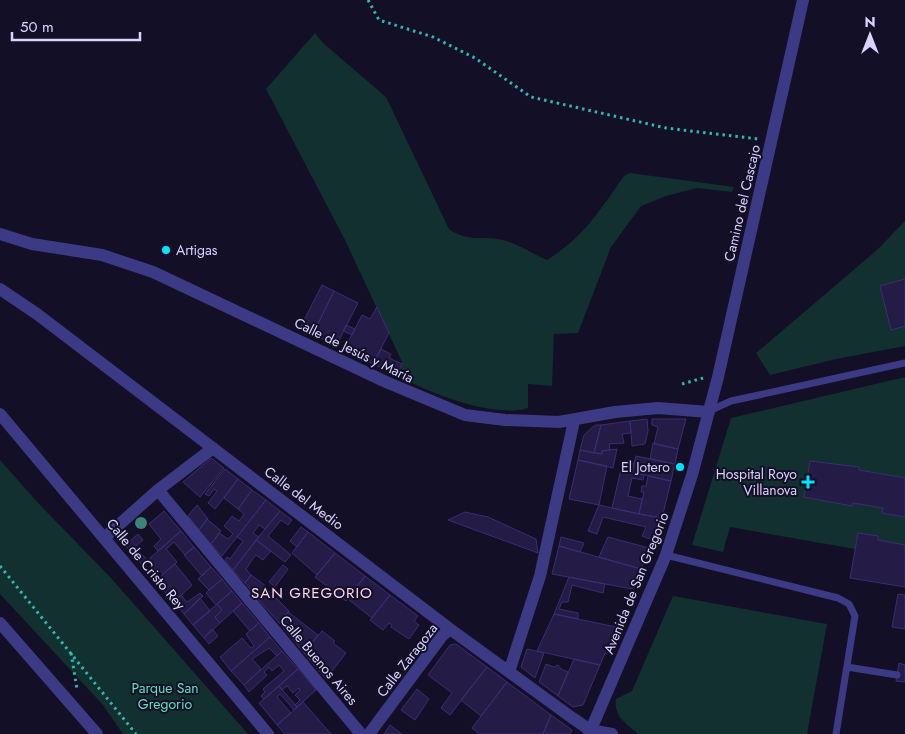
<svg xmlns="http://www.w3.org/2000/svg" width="905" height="734" font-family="Jost,sans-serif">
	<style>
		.green { fill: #12302f }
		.building { fill: #241b47; stroke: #3b2d73 }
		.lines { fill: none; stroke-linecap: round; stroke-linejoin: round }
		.path { stroke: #2fb8b0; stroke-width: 3; stroke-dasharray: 2.5 4; stroke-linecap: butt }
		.service { stroke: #3d3a85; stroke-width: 7 }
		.minor { stroke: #3d3a85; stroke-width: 12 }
		.tertiary { stroke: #3d3a85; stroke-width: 12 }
		.tree { fill: #3d827b }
		.poi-dot { fill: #00e5ff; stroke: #130f26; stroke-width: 2 }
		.labels { text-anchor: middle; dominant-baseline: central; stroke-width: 4; stroke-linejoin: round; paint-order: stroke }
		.street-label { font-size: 14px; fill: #d9d4ff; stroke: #130f26 }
		.poi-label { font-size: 14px; fill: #d9d4ff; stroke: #130f26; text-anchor: end }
		.park-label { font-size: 14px; fill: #5fe0c0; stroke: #130f26 }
		.neighbourhood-label { font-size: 15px; letter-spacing: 1px; fill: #ffd6f0; stroke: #130f26 }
	</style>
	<rect width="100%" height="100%" fill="#130f26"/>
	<path class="green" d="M315 33 323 43 386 97 449 229C469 243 482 235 503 240 518 244 533 254 547 260 585 236 599 211 624 176L630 173 734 187 732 192 697 188 666 196 641 206 611 247 578 333 554 334 552 386 528 384V408C493 419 427 392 396 375L402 362 345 240 266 89Z
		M905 221V346L836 359 770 375 756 353 877 250Z
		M905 377V478L859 470V467L810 461 804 497 852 506 853 503 883 508V513L905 517V545L878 540V536L858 533 855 549 730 527 723 552 692 545 731 418Z
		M0 460 40 505 111 578 248 734H123L103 705 0 594Z
		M673 596 827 624 807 734H638C627 724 613 716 616 699L632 691Z"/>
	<path class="building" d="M905 279V326L891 330 880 286Z
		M322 285 334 291 313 334 300 328Z
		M334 291 358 303 336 346 313 334Z
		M377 307 389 333 373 364 344 350 362 315 370 319Z
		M346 325 355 329 352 335 343 331Z
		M381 349 391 354 389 358 402 364 396 375 373 364Z
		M647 419 648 431 645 444 632 446 630 421Z
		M652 419H686L678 449 654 444 658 427 652 425Z
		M630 421 631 433 622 434 624 443 609 444 610 450 602 451V454L594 453 601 425Z
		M595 425H601L594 453 580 450 584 435Z
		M653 443 678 449 675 464 650 459Z
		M617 449 613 468 578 460 580 450 602 454V451Z
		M636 456 675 464 671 481 632 472Z
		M211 458 224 468 200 497 183 482Z
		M578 460 607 466 599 505 569 499Z
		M627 461 634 463 632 472 625 470Z
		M810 461 859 467V470L905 478V517L882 513 883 508 853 503 852 506 804 497Z
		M225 469 238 479 215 509 208 503 217 491 214 489 209 496 205 494Z
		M621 469 644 475 643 480 632 478 628 496 642 499 639 514 612 508Z
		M648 476 671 481 662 518 639 514 644 492H641L642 486H646Z
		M238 479 252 490 238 509 224 498Z
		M252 490 266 500 222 556 211 544 219 533 228 539 233 534 224 526 232 516 239 521 244 514 238 509Z
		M266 500 280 511 265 529 259 525 253 533 259 537 233 570 225 560 227 557 230 559 243 541 237 537Z
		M197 505 208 519 199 530 188 516Z
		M599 505 639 514 662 518 653 540 642 536 646 527 603 517 597 534 588 531Z
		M164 511 181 531 158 551 154 546 161 539 149 524Z
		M280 511 292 520 288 525 281 520 268 536 291 555 285 562 256 540Z
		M465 512 488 517 536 539 538 553 448 520Z
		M207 519 221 531 211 544 199 530Z
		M301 527 308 532 297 547 290 541Z
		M181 531 194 547 185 555 174 542 166 549 177 562 163 574 159 569 156 572 150 558Z
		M308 532 335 553 317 575 292 553Z
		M858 533 878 536V540L905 545V587L850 578Z
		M138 534 143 540 130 551 125 545Z
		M561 537 584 543 580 552 559 546Z
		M608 537 649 548 641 569 599 557Z
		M256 540 271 551 263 560 256 555 252 560 246 569 251 575 245 583 233 570Z
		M559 546 641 569 632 589 552 574Z
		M194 547 211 567 202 576 184 555Z
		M140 552 147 560 142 565 135 556Z
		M335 553 365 576 346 601 315 577Z
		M175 564 192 585 174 602 155 581Z
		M283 565 288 569 275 587 269 582Z
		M211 567 222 579 209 590 198 579Z
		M251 575 266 586 257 598 245 583Z
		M365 576 390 595 372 618 348 599Z
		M569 577 605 584 603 593 572 585 568 602H562L559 609 578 613V619L554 614Z
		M222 579 232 591 216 605 206 593Z
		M265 587 289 611 279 623 257 598Z
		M232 591 242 603 220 623 215 617 222 610 217 604Z
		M200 593 203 596 184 614 174 602 181 595 187 602Z
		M898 594 905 595V629L892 627Z
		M390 595 418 616 414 621 419 625 409 639 391 627 392 625 389 623 383 630 370 620Z
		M200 598 210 611 193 625 184 614Z
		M242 603 259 623 250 631 233 611Z
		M217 604 222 610 215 617 220 623 204 638 193 625Z
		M288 612 318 635 304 653 279 623Z
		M554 614 616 627 600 665 537 651Z
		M259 623 270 637 231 671 220 657 242 638 251 648 254 646 246 634Z
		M212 629 218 636 209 644 204 638Z
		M322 631 335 641 333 643 346 653 326 679 304 653Z
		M270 637 282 651 277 656 269 648 252 659 261 669 244 685 231 671Z
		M456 644 487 667 450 715 441 708 452 693 428 675 450 645Z
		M527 649 544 653 535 678 521 667Z
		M282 651 298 669 264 699 261 696 265 692 263 689 284 671 279 665 272 671 269 667 264 672 267 675 249 692 244 685Z
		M574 659 600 665 583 705 573 707 558 696Z
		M899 663 905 665V682L896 681Z
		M546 664 554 667 558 665 561 669 568 672 558 696 539 682Z
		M487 667 507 682 481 716 461 700Z
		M298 669 316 690 297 707 295 705 300 700 295 695 300 690 299 688 293 693 287 686 282 690 279 686Z
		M507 682 551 715 543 734H479L472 728Z
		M279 686 297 707 294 710 280 694 277 697 291 713 277 725 259 703Z
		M417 689 429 699 415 720 401 710Z
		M303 702 331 734H285L277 725Z
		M551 715 572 730 570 734H543Z
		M390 725 402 734H384Z"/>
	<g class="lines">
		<path class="path" d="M368 0 379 20 433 37 475 58 531 97 666 128 758 139
			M682 384 703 378
			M0 566 136 734
			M71 653 77 689"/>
		<path class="service" d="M709 411 731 401 905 363
			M666 555 838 598 849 604 855 616 836 734
			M847 667 897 675"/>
		<path class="minor" d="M0 289 37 314 450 629 571 717 590 730 612 734
			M158 490 361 734
			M104 538 158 490 213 448
			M509 672 540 576 574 421
			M369 734 442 636 450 629"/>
		<path class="tertiary" d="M0 234 32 244 102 255 153 272 386 382 465 415 505 420 559 422 615 412 658 408 709 412
			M0 414 268 734
			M0 623 97 734
			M589 734 666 555 692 475 718 377 803 0"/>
	</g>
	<circle class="tree" cx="141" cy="523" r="6"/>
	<g class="poi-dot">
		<circle cx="166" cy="250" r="5"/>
		<circle cx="680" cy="467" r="5"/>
		<path d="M805.5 474.5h5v5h5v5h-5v5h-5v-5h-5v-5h5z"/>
	</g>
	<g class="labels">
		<g class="street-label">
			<text transform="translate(742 203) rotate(-77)">Camino del Cascajo</text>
			<text transform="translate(354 350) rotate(26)">Calle de Jesús y María</text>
			<text transform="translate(304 498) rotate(37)">Calle del Medio</text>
			<text transform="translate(146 564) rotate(50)">Calle de Cristo Rey</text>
			<text transform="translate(636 583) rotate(-68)">Avenida de San Gregorio</text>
			<text transform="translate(319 660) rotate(50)">Calle Buenos Aires</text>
			<text transform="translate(407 660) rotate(-52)">Calle Zaragoza</text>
		</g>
		<g class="poi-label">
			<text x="176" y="250" text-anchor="start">Artigas</text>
			<text x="670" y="467">El Jotero</text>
			<text x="797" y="474">Hospital Royo<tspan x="797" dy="16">Villanova</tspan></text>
		</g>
		<g class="park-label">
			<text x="165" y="688">Parque San<tspan x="165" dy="16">Gregorio</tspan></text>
		</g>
		<g class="neighbourhood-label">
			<text x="312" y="593">SAN GREGORIO</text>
		</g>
	</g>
	<g transform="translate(870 35)" stroke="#130f26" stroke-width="4" paint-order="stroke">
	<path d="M0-4L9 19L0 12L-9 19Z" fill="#d9d4ff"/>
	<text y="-8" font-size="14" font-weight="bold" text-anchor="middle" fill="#d9d4ff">N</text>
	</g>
	<path d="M12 32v8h128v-8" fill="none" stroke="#d9d4ff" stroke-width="2.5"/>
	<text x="20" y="32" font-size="15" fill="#d9d4ff" stroke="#130f26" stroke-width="4" paint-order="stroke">50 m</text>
</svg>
